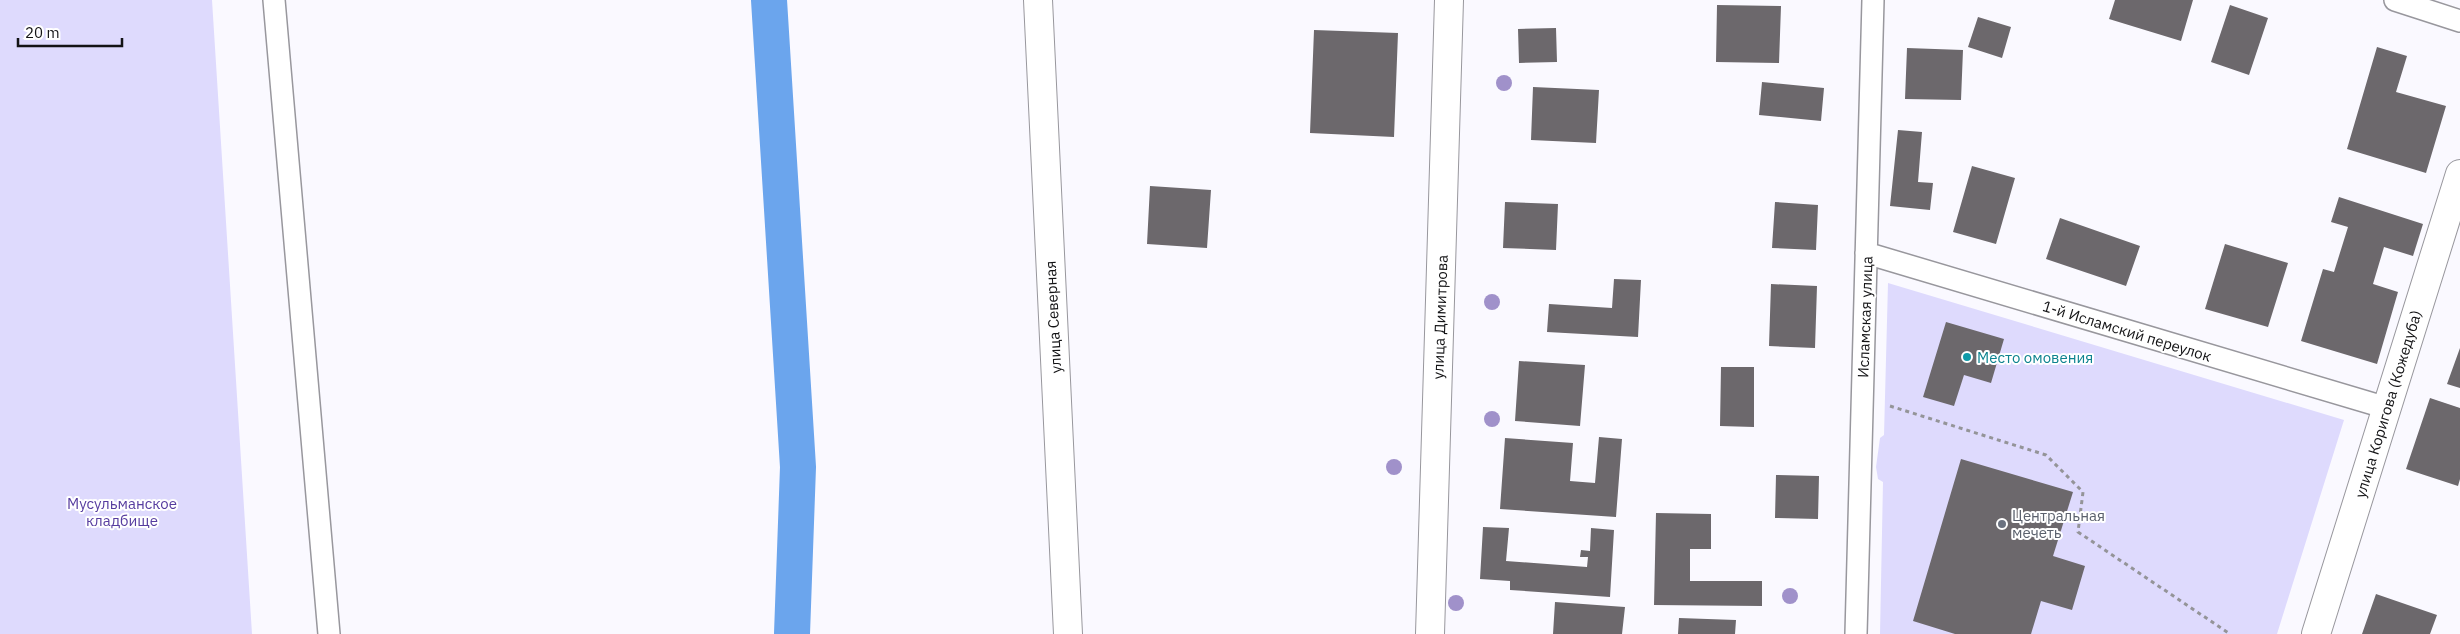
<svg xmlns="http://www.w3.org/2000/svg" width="2460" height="634" font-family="'IBM Plex Sans',sans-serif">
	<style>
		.green { fill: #dedafd }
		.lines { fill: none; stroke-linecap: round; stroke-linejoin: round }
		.canal { stroke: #6ba5ed; stroke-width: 36 }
		.building { fill: #6c686c }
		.service-casing { stroke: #98979d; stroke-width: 24 }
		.minor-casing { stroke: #98979d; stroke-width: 30 }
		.path { stroke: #949498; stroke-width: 3; stroke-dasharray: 4 4; stroke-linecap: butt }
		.service { stroke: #fff; stroke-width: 21 }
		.minor { stroke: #fff; stroke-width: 28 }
		.tree { fill: #a091ca }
		.culture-dot { fill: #0f9aa8; stroke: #fff; stroke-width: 2 }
		.worship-dot { fill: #6b7280; stroke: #fff; stroke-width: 2 }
		.labels { text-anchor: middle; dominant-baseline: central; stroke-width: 4; stroke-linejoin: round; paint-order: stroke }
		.street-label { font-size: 15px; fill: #131315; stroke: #fff }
		.culture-label { font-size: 15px; fill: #0d838f; stroke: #fff; text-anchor: start }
		.park-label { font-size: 15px; fill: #563c9f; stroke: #fff }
		.worship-label { font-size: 15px; fill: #5b616d; stroke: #fff; text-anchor: start }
	</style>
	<rect width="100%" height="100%" fill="#faf9ff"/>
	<path class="green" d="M0 0H212L252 634H0Z
		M1888 283 2344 420 2277 634H1880L1883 482 1878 479 1876 467 1880 438 1884 435Z"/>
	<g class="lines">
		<path class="canal" d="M769 0 798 467 792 634"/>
	</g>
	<path class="building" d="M2115 0H2193L2181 41 2109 19Z
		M1717 5 1781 6 1779 63 1716 62Z
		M2230 5 2268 18 2249 75 2211 62Z
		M1978 17 2011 27 2002 58 1968 47Z
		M1556 28 1557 62 1519 63 1518 29Z
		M1314 30 1398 33 1394 137 1310 133Z
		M2377 47 2407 56 2396 92 2446 106 2426 173 2347 149Z
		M1907 48 1963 50 1961 100 1905 99Z
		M1762 82 1824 88 1821 121 1759 115Z
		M1533 87 1599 90 1596 143 1531 140Z
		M1898 130 1922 132 1918 182 1933 183 1930 210 1890 206Z
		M1972 166 2015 178 1996 244 1953 232Z
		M1150 186 1211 190 1207 248 1147 244Z
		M2339 197 2423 224 2413 256 2384 247 2373 284 2398 292 2377 364 2301 341 2323 269 2334 272 2348 227 2331 222Z
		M1505 202 1558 204 1556 250 1503 248Z
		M1775 202 1818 205 1816 250 1772 248Z
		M2060 218 2140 246 2126 286 2046 259Z
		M2225 244 2288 263 2268 327 2205 309Z
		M1614 279 1641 280 1638 337 1547 332 1549 304 1612 308Z
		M1771 284 1817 286 1815 348 1769 346Z
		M1946 322 2004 339 1991 383 1964 375 1954 406 1923 397Z
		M2460 348V388L2447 384Z
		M1519 361 1585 365 1580 426 1515 421Z
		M1721 367H1754V427L1720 426Z
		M2430 398 2460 408V479L2458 486 2406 469Z
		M1599 437 1622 439 1616 517 1500 509 1505 438 1573 443 1570 481 1595 483Z
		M1961 459 2073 492 2053 556 2085 566 2072 610 2041 601 2031 634H1955L1913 621Z
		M1776 475 1819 476 1818 519 1775 518Z
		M1656 513 1711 514V549H1690V581H1762V606L1654 605Z
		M1483 527 1509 528 1506 561 1587 567 1588 557H1580L1581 550 1590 551 1591 528 1614 530 1610 597 1510 590V581L1480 579Z
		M2376 594 2437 615 2430 634H2362Z
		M1555 602 1625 607 1622 634H1553Z
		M1679 618 1736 620 1735 634H1678Z"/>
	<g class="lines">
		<defs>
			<path id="service" d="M274 0 329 634
				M2395 0 2460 21
				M1866 253 2387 408
				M1856 634 1873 0"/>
			<path id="minor" d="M1038 0 1068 634
				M1430 634 1449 0
				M2316 634 2460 174"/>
		</defs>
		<use href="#service" class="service-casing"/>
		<use href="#minor" class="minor-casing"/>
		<path class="path" d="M1890 406 2046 455 2083 492 2078 532 2230 634"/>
		<use href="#service" class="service"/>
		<use href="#minor" class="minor"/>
	</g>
	<g class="tree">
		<circle cx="1504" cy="83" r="8"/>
		<circle cx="1492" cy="302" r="8"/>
		<circle cx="1492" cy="419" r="8"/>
		<circle cx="1394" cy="467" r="8"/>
		<circle cx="1790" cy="596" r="8"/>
		<circle cx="1456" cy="603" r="8"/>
	</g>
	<circle class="culture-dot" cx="1967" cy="357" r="5"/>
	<circle class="worship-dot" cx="2002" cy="524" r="5"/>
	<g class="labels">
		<g class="street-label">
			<text transform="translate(1053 317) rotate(-93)">улица Северная</text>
			<text transform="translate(1440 317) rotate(-88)">улица Димитрова</text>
			<text transform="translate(1865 317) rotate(-88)">Исламская улица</text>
			<text transform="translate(2127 331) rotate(17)">1-й Исламский переулок</text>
			<text transform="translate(2388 404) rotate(-73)">улица Коригова (Кожедуба)</text>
		</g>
		<g class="culture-label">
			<text x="1977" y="357">Место омовения</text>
		</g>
		<g class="park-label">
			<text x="122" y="503">Мусульманское<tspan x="122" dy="17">кладбище</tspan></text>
		</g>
		<g class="worship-label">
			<text x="2012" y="515">Центральная<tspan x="2012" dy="17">мечеть</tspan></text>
		</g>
	</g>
	<path d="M18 38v8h104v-8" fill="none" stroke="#131315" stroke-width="2.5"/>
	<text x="25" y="38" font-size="15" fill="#131315" stroke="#ffffff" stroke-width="4" paint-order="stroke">20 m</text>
</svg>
